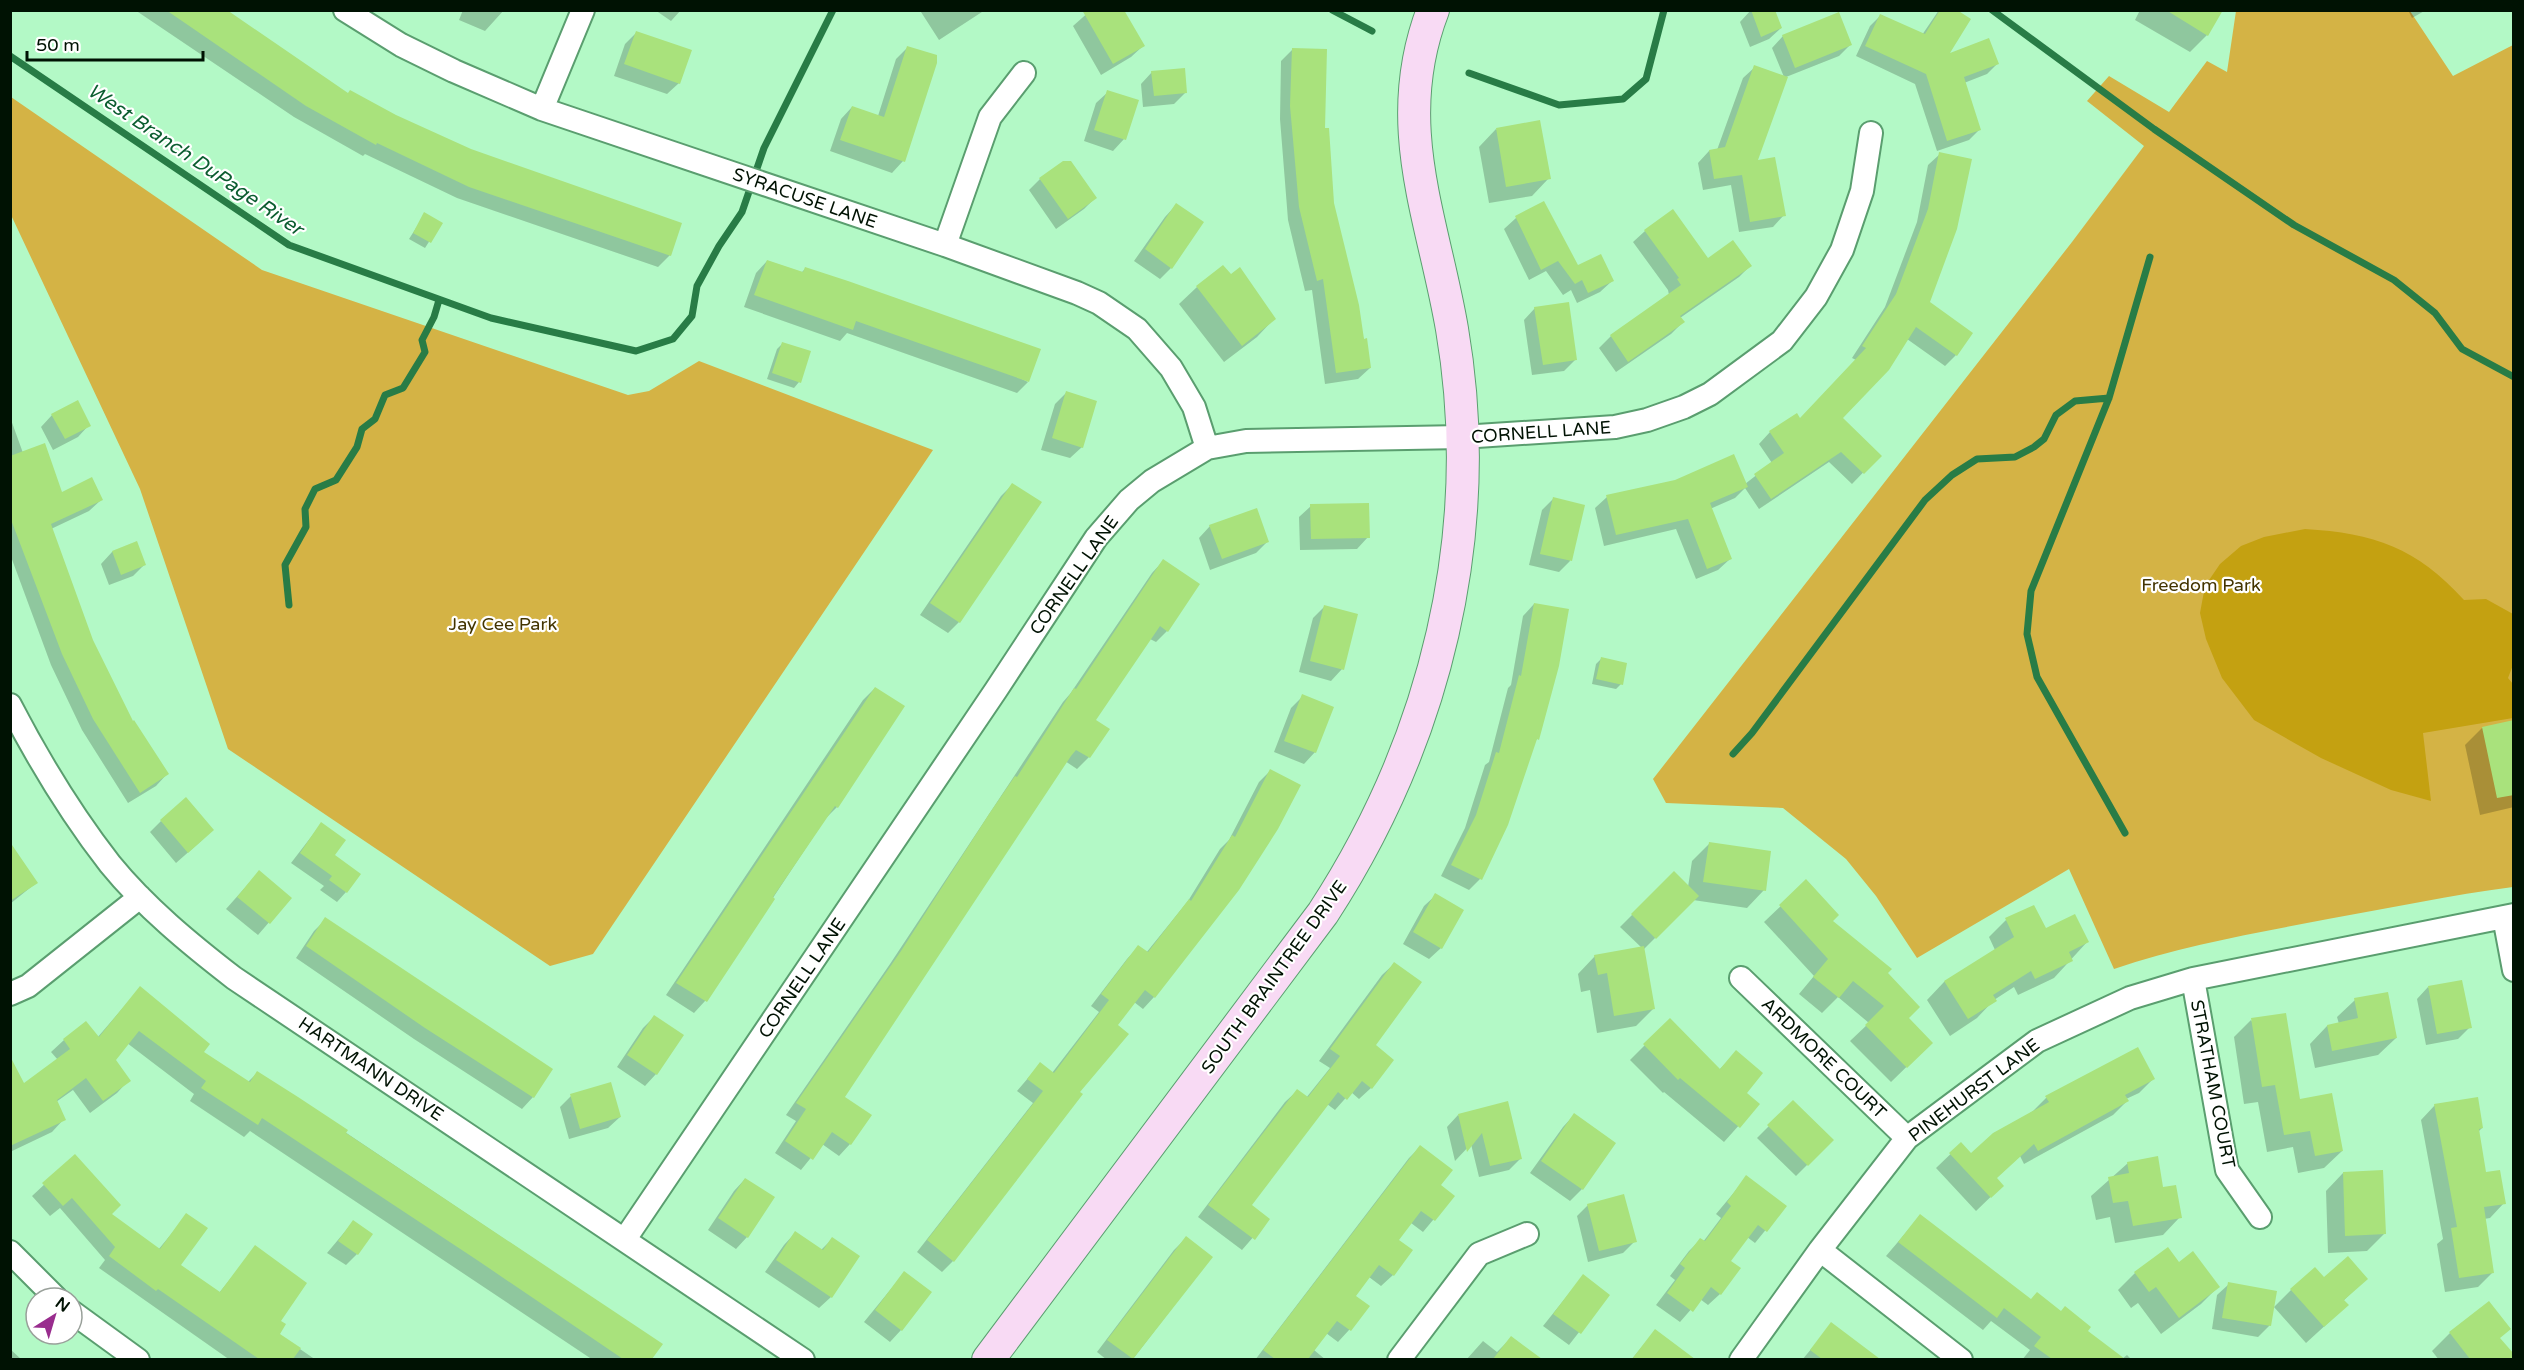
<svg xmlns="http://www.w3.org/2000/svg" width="2524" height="1370" font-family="'Varela Round',sans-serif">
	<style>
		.green { fill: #d4b345 }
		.forest { fill: #c4a111 }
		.shadow { fill: #0003 }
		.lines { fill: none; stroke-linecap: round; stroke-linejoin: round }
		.stream { stroke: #287c46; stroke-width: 7 }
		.building { fill: #a9e27c }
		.street-casing { stroke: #5a9e6f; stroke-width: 26 }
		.secondary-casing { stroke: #5a9e6f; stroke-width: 34 }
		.street { stroke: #fff; stroke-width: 22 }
		.secondary { stroke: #f8daf4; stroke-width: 32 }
		.labels { text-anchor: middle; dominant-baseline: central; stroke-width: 4.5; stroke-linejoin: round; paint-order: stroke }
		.street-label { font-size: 18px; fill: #001203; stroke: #fff }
		.park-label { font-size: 18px; fill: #433400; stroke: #fff }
		.water-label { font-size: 20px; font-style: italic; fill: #0c5d30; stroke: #fff }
	</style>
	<rect width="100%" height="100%" fill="#b3f9c6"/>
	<path class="green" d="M2236 11H2410L2453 76 2513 45V887C2451 895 2390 908 2328 919 2256 933 2184 945 2114 969L2069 869 1917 958 1876 896 1846 859 1783 808 1666 803 1653 779 2072 242 2144 146 2087 101 2109 76 2169 112 2207 61 2227 72Z
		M11 97 262 270 628 395 649 391 699 361 933 450 593 954 550 966 228 749 140 489 11 215Z"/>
	<path class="forest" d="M2305 529C2374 533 2417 548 2464 600L2486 599 2513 614V665L2508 678 2513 684V718L2423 733 2431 801 2391 790 2321 758 2254 720 2222 678 2206 639 2200 613 2205 586 2220 564 2241 546 2264 537Z"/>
	<path class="shadow" d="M135 10H223L348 95 670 255 658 267 457 198 365 154 363 156 294 117Z
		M463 10H504L485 31 459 20Z
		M655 10H681L671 21Z
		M922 10H985L939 40 921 12Z
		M1091 10 1143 46 1131 57 1101 75 1073 26Z
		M1751 10 1781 28 1769 39 1750 47 1740 22Z
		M1939 10H1954L1946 56 1997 64 1987 74 1964 83 1979 130 1969 140 1937 151 1915 84 1856 56 1870 26 1881 15 1922 35Z
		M2140 10H2221L2207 35 2190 52 2135 20Z
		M2408 10H2426L2412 18Z
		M637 32 679 83 667 94 614 76 625 44Z
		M1783 36 1850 45 1839 56 1786 77 1756 162 1784 215 1773 227 1739 232 1731 185 1703 190 1698 163 1709 151 1717 150 1743 78 1755 67 1784 77 1772 48Z
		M908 47 935 63 903 161 892 173 830 151 841 119 852 107 878 116 896 59Z
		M1293 49 1323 130 1333 203 1370 368 1358 379 1325 384 1312 290 1305 291 1288 220 1280 119 1281 61Z
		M1152 72 1186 92 1174 104 1143 107 1141 84Z
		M1108 92 1124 139 1113 151 1084 141 1096 103Z
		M1496 129 1549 178 1532 196 1489 203 1479 147Z
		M1940 154 1928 303 1956 355 1945 366 1907 339 1841 418 1879 456 1852 484 1829 462 1759 509 1745 488 1735 498 1710 509 1730 559 1718 570 1696 579 1676 529 1604 546 1595 508 1607 497 1745 484 1772 463 1759 444 1770 432 1799 420 1856 360 1852 358 1885 307 1917 222 1928 165Z
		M1040 179 1095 198 1084 209 1056 229 1029 190Z
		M1544 203 1577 267 1612 281 1600 292 1577 303 1571 290 1563 295 1546 271 1529 280 1504 229 1516 218Z
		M1176 205 1171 268 1160 279 1134 261 1165 217Z
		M1672 211 1707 260 1750 266 1739 277 1680 318 1683 322 1671 334 1616 372 1599 348 1611 336 1669 295 1668 290 1633 242 1645 231Z
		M425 214 441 223 425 248 409 239Z
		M767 261 801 273 805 269 1028 382 1017 393 847 333 840 341 744 307 756 273Z
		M1223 267 1274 319 1257 337 1224 362 1179 304 1197 287Z
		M1535 308 1576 359 1564 371 1532 375 1524 320Z
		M782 344 799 382 794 388 767 379 777 349Z
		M1066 393 1082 447 1070 458 1041 450 1055 404Z
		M52 415 89 425 78 437 53 450 41 427Z
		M10 417 23 453 61 494 101 500 89 511 51 529 92 640 132 723 167 774 156 786 128 803 82 730 51 665 10 554Z
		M1012 485 959 622 948 633 920 615 1001 496Z
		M1554 498 1570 561 1559 572 1529 565 1542 510Z
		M1311 506 1368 537 1357 549 1300 550 1299 517Z
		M1210 526 1267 542 1256 553 1210 570 1199 538Z
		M137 543 144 565 133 576 109 585 101 564 112 552Z
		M1163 561 1167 631 1156 642 1150 639 1094 720 1108 729 1089 757 1077 769 1065 761 843 1098 870 1115 850 1144 839 1156 822 1144 801 1170 775 1153 796 1121 786 1115 890 964 1063 702 1070 694 1152 573Z
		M1534 604 1537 739 1534 742 1480 879 1469 890 1441 876 1465 828 1485 765 1489 762 1508 688 1511 685 1523 616Z
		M1324 607 1342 669 1331 681 1299 672 1313 618Z
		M1601 659 1621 684 1616 689 1592 684 1596 664Z
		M875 688 903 707 837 807 825 819 705 1001 694 1013 666 995 863 700Z
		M1303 696 1315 752 1304 764 1274 752 1291 708Z
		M2514 721V807L2480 815 2465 745 2482 728Z
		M1270 771 1238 889 1154 997 1143 1009 1134 1002 1116 1026 1078 1092 953 1261 942 1272 917 1252 1033 1103 1017 1091 1040 1064 1052 1073 1099 1012 1091 1006 1127 959 1138 947 1146 953 1188 901 1220 849 1229 840 1259 782Z
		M161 821 201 841 176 863 150 832Z
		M321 824 346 892 337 902 320 890 324 886 291 863Z
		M1709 844 1764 890 1747 908 1693 900 1643 950 1653 1009 1636 1026 1597 1033 1590 990 1581 992 1578 974 1595 956 1642 948 1620 927 1674 873 1688 887 1692 861Z
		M10 845 36 883 10 904Z
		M259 872 290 898 258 935 226 909Z
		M1806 882 1831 921 1886 973 1907 1018 1931 1043 1891 1082 1850 1041 1869 1023 1838 997 1822 1013 1799 994 1814 976 1764 922Z
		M1436 895 1441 948 1429 959 1403 944 1424 906Z
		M326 919 533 1097 522 1109 414 1039 296 958 314 931Z
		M2006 920 2088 941 2054 978 2018 995 2014 987 1994 1000 1977 1018 1950 1036 1927 1000 1944 982 1995 950 1989 937Z
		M1394 964 1374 1046 1371 1088 1359 1099 1351 1092 1335 1110 1327 1104 1250 1206 1268 1220 1242 1250 1198 1217 1285 1102 1297 1091 1306 1098 1330 1068 1319 1061 1382 975Z
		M2428 987 2470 1027 2458 1039 2426 1045 2417 999Z
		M140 988 202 1053 248 1082 257 1073 661 1344 650 1360H593L250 1131 244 1137 190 1101 194 1094 127 1043 114 1060 129 1080 117 1093 90 1113 73 1090 56 1102 64 1119 52 1132 10 1152V1081L23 1086 58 1060 51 1052 64 1040 97 1038Z
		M2355 1000 2396 1038 2378 1055 2315 1068 2310 1044 2327 1026 2339 1024 2337 1017Z
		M654 1017 656 1074 645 1086 617 1067 643 1028Z
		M1670 1020 1719 1070 1737 1052 1745 1093 1758 1104 1724 1142 1664 1092 1663 1093 1630 1060Z
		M2251 1020 2298 1100 2342 1151 2324 1168 2298 1173 2293 1147 2267 1152 2258 1102 2244 1104 2234 1037Z
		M2153 1079 2139 1093 2126 1099 2127 1101 2113 1115 2024 1164 2020 1156 1995 1179 2002 1186 1976 1211 1936 1168 1961 1144 1971 1155 2033 1111 2046 1098Z
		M571 1096 620 1117 608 1128 569 1139 560 1107Z
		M1793 1102 1832 1140 1796 1176 1757 1138Z
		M2435 1105 2482 1128 2478 1132 2485 1174 2504 1203 2490 1218 2484 1219 2493 1272 2478 1287 2445 1292 2437 1244 2443 1239 2421 1120Z
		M1458 1115 1521 1158 1509 1170 1479 1177 1471 1144 1455 1161 1447 1127Z
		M1574 1115 1614 1143 1582 1189 1570 1201 1530 1173 1563 1127Z
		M1420 1147 1439 1186 1453 1196 1423 1232 1411 1223 1397 1240 1393 1275 1381 1286 1369 1277 1354 1296 1368 1306 1349 1330 1338 1342 1326 1333 1314 1350 1326 1360H1255L1409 1158Z
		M75 1156 110 1214 158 1250 187 1215 179 1265 219 1293 256 1247 279 1321 278 1334 316 1360H230L99 1268 105 1260 60 1208 50 1216 32 1196Z
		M2128 1163 2180 1217 2163 1235 2115 1243 2110 1217 2096 1220 2091 1196Z
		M2343 1173 2385 1233 2367 1251 2328 1253 2326 1191Z
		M1747 1177 1785 1206 1755 1243 1747 1237 1729 1261 1720 1294 1708 1305 1700 1299 1680 1322 1656 1305 1675 1280 1670 1276 1689 1251 1700 1240 1703 1242 1721 1218 1716 1214Z
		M745 1179 747 1237 736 1249 708 1230 734 1191Z
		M1588 1205 1635 1241 1623 1253 1588 1262 1577 1216Z
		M1920 1216 2030 1301 2086 1331 2122 1359 2127 1355 2132 1360H2022L2030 1350 1991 1321 1983 1330 1886 1256Z
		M353 1222 357 1254 346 1265 327 1253Z
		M795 1233 821 1250 832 1239 858 1256 831 1297 819 1308 765 1272 784 1245Z
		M1186 1238 1211 1257 1133 1359 1107 1360 1097 1352 1174 1250Z
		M2179 1264 2218 1287 2201 1304 2161 1334 2138 1303 2131 1308 2118 1290 2135 1273Z
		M904 1273 901 1330 890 1342 864 1322Z
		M1583 1276 1608 1295 1569 1345 1543 1326Z
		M2324 1279H2366L2343 1301 2329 1322 2306 1343 2274 1307 2291 1290Z
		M2229 1284 2270 1325 2258 1337 2212 1329 2217 1295Z
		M2489 1303 2499 1339 2514 1360H2439L2432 1351 2450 1333Z
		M1832 1324 1877 1360H1802Z
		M1655 1331 1680 1350 1673 1360H1631Z
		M1511 1338 1537 1360H1466L1483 1341 1497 1352Z
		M10 1349 22 1360H10Z"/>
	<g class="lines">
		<path class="stream" d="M1332 10 1372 31
			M1992 10 2154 129 2294 225 2394 280 2435 313 2462 349 2514 377
			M10 56 289 245 491 318 636 351 673 339 692 316 697 286 719 246 742 212 764 148 833 10
			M1469 73 1559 105 1623 99 1646 79 1664 10
			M289 605 285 565 306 527 305 509 315 489 336 480 357 447 362 429 375 419 385 395 403 388 425 352 422 340 434 317 439 300
			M1733 754 1752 733 1925 500 1952 475 1977 459 2015 457 2034 447 2044 439 2056 415 2075 401 2109 398
			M2125 833 2037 677 2027 634 2031 591 2109 398 2150 257"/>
	</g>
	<path class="building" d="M166 10H227L348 93 350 90 396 115 471 149 682 223 671 256 469 187 377 143 376 145 306 106Z
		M1082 10H1124L1145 46 1113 64Z
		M1751 10H1775L1782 28 1761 37Z
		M1940 10H1957L1971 19 1950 53 1989 38 1999 64 1964 77 1981 130 1947 141 1926 74 1865 46 1880 14 1925 34Z
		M2166 10H2223L2208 36Z
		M1839 12 1852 45 1795 68 1782 35Z
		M636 31 692 50 680 84 624 64Z
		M907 46 937 55V63L905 162 840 140 852 106 884 117Z
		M1292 48 1327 49 1325 128H1329L1334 203 1359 305 1364 339 1367 338 1371 368 1336 373 1323 279 1317 281 1299 207 1290 106Z
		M1754 65 1788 77 1758 160 1775 157 1786 216 1750 222 1742 175 1714 179 1709 150 1725 147Z
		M1185 68 1187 93 1154 96 1151 71Z
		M1107 90 1139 100 1126 140 1094 130Z
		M1540 120 1551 179 1506 187 1496 128Z
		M1939 152 1972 159 1957 229 1930 302 1973 333 1957 356 1916 327 1889 370 1843 418 1882 456 1864 474 1841 452 1771 499 1754 474 1784 453 1769 431 1797 413 1800 418 1866 348 1862 346 1896 294 1928 209Z
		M1063 161H1071L1097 198 1068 219 1039 178Z
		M1544 201 1578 265 1601 254 1614 281 1588 293 1582 280 1575 284 1558 261 1541 270 1515 216Z
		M1176 203 1204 222 1172 269 1145 249Z
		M1673 209 1708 258 1733 240 1752 266 1680 316 1685 322 1628 362 1610 335 1681 285 1677 279 1679 278 1644 230Z
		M424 212 443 223 431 243 413 233Z
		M767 260 803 272 805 267 848 281 1041 349 1029 382 856 321 853 330 754 295Z
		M1223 265 1231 274 1240 267 1276 319 1242 346 1196 286Z
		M1569 302 1577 360 1543 365 1534 307Z
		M782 342 811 351 801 383 772 373Z
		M1066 391 1097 401 1083 448 1052 438Z
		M78 400 91 426 65 439 51 414Z
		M45 443 62 492 92 477 103 500 51 524 93 640 133 721 134 720 169 774 140 793 93 719 62 654 10 517V456Z
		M1734 454 1748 487 1710 503 1732 559 1707 569 1688 519 1616 535 1606 495 1675 480Z
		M1012 483 1042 502 960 623 930 603Z
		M1553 497 1585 505 1572 561 1540 554Z
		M1369 503 1370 538 1311 539 1310 504Z
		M1257 508 1269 542 1222 559 1209 525Z
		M137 541 146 565 121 575 112 551Z
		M1163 559 1200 584 1168 632 1160 626 1096 720 1110 729 1090 758 1076 750 1071 756 845 1097 872 1115 851 1145 832 1132 813 1160 785 1141 806 1109 796 1103 901 951 989 814 1015 776 1017 777 1074 688 1076 689Z
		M1534 603 1569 609 1559 666 1539 740 1537 739 1508 825 1482 880 1451 865 1476 815 1496 752 1499 753 1519 675 1521 676Z
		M1324 605 1358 614 1344 670 1310 661Z
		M1601 657 1627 663 1623 685 1596 679Z
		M875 687 905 706 838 808 835 806 773 897 775 899 707 1002 676 983Z
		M1302 694 1334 707 1316 753 1284 741Z
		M2514 720V795L2497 798 2482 727Z
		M1270 769 1301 785 1278 829 1239 890 1155 998 1145 990 1118 1025 1129 1034 1080 1092 1083 1094 954 1262 927 1240 1043 1091 1027 1079 1040 1062 1054 1073 1109 1000 1101 994 1138 945 1148 952 1189 899 1191 901 1232 835 1235 837Z
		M186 797 214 830 188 853 160 820Z
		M321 822 346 840 335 855 361 874 347 893 329 880 332 876 300 853Z
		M10 842 38 883 10 901Z
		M1709 842 1771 851 1766 891 1703 882Z
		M259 870 292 898 270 924 237 897Z
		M1674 871 1699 896 1656 939 1631 914Z
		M1806 879 1839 915 1833 921 1892 969 1888 973 1920 1007 1909 1018 1933 1043 1907 1068 1865 1025 1884 1006 1853 981 1839 998 1813 977 1828 959 1779 905Z
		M1435 893 1464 910 1442 949 1413 932Z
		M2034 905 2046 928 2075 914 2089 942 2069 952 2073 961 2035 979 2031 971 1993 995 1997 1001 1968 1019 1944 981 2014 937 2005 918Z
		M325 917 553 1069 534 1098 425 1028 306 946Z
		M1644 946 1655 1009 1614 1016 1607 973 1598 975 1594 955Z
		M1394 962 1422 982 1376 1045 1394 1060 1372 1089 1362 1081 1347 1100 1338 1092 1252 1205 1270 1219 1255 1240 1208 1205 1297 1089 1308 1097 1340 1056 1330 1049Z
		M2462 980 2472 1028 2437 1034 2428 986Z
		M140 986 210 1044 204 1052 250 1082 257 1071 298 1097 348 1130 346 1133 663 1344 652 1359H623L477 1260 262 1118 258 1125 201 1088 206 1081 139 1031 116 1060 131 1081 103 1101 86 1078 57 1100 66 1120 10 1146V1056L24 1083 70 1049 63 1039 86 1021 99 1037Z
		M2388 992 2397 1038 2332 1051 2327 1025 2358 1018 2354 998Z
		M2286 1013 2300 1099 2332 1093 2343 1151 2315 1156 2310 1131 2284 1135 2275 1085 2262 1087 2251 1018Z
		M654 1015 684 1035 657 1075 627 1055Z
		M1670 1018 1720 1069 1736 1050 1763 1073 1747 1093 1760 1104 1740 1128 1680 1078 1678 1080 1643 1044Z
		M2138 1047 2155 1079 2125 1095 2129 1101 2038 1151 2034 1144 1997 1178 2004 1186 1991 1198 1949 1153 1961 1142 1971 1153 1993 1133 2049 1102 2045 1096Z
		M611 1082 621 1117 580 1129 570 1094Z
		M2478 1097 2483 1128 2479 1129 2486 1172 2500 1170 2506 1204 2484 1207 2494 1273 2459 1278 2451 1228 2457 1227 2434 1104Z
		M1793 1100 1834 1140 1808 1166 1767 1125Z
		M1508 1101 1522 1159 1490 1166 1482 1133 1467 1152 1458 1114Z
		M1574 1113 1616 1143 1583 1190 1541 1161Z
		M1420 1145 1453 1170 1441 1185 1455 1196 1435 1221 1421 1211 1399 1240 1413 1250 1394 1276 1379 1265 1356 1296 1370 1306 1351 1331 1337 1321 1308 1359H1275L1263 1350Z
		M75 1154 121 1205 112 1214 160 1249 186 1213 208 1228 181 1265 220 1292 255 1245 307 1283 281 1321 286 1324 280 1334 301 1348 293 1359H259L158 1289 156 1291 109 1256 115 1247 72 1198 63 1206 42 1183Z
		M2158 1156 2163 1187 2176 1185 2182 1218 2133 1226 2128 1201 2113 1203 2108 1177 2129 1173 2127 1162Z
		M2383 1170 2386 1234 2345 1236 2343 1172Z
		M1746 1175 1787 1206 1767 1232 1758 1225 1731 1261 1741 1268 1721 1295 1711 1287 1693 1312 1667 1293 1685 1268 1680 1264 1700 1238 1705 1241 1731 1206 1727 1202Z
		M745 1178 775 1197 748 1238 718 1218Z
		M1624 1194 1637 1242 1599 1251 1587 1204Z
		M1920 1214 2031 1299 2037 1292 2061 1311 2065 1306 2091 1327 2088 1331 2125 1359H2052L2034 1346 2041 1337 2004 1308 1997 1318 1898 1242Z
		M353 1220 373 1234 358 1255 338 1241Z
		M795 1231 823 1250 832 1237 860 1256 832 1298 776 1260Z
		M1186 1236 1213 1257 1133 1359 1107 1340Z
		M2168 1247 2179 1262 2193 1251 2220 1287 2179 1318 2156 1287 2149 1292 2134 1272Z
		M2348 1256 2368 1279 2344 1300 2349 1305 2324 1327 2290 1289 2315 1267 2324 1277Z
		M904 1271 932 1292 902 1331 875 1310Z
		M1583 1274 1610 1295 1581 1334 1553 1314Z
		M2228 1282 2277 1291 2271 1326 2222 1318Z
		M2489 1301 2511 1329 2500 1338 2514 1354V1359H2470L2449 1332Z
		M1831 1322 1880 1359H1822L1810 1350Z
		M1655 1329 1695 1359H1632Z
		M1511 1336 1542 1359H1493Z"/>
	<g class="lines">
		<defs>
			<path id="street" d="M345 10 401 45 454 71 542 109 945 245 1077 293 1099 303 1137 329 1171 368 1194 407 1207 448
				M542 109 583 10
				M945 245 990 117 1024 73
				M10 705C39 761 71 814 110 864 145 907 190 944 234 978L803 1360
				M2504 917 2514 970
				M1741 978 1907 1138
				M2193 979 2227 1170 2260 1217
				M10 994 28 986 140 897
				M625 1239 996 690 1096 538 1129 500 1152 481 1207 448 1246 441 1462 437 1615 427 1647 420 1684 407 1710 394 1782 341 1816 297 1842 250 1862 191 1871 133
				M1820 1250 1961 1360
				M10 1252 56 1298
				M72 1312 138 1360
				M1399 1360 1479 1254 1527 1234
				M1741 1360 1820 1250 1907 1138 2037 1041 2130 998 2193 979 2514 915"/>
			<path id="secondary" d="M988 1360 1323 913C1435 741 1487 534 1452 329 1433 218 1389 124 1433 10"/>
		</defs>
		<use href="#street" class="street-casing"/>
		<use href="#secondary" class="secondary-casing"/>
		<use href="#street" class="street"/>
		<use href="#secondary" class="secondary"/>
	</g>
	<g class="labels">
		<g class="street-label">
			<text transform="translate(805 198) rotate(19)">SYRACUSE LANE</text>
			<text transform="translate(1541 432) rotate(-4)">CORNELL LANE</text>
			<text transform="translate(1074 575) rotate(-55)">CORNELL LANE</text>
			<text transform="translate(1274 977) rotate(-54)">SOUTH BRAINTREE DRIVE</text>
			<text transform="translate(802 978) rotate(-56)">CORNELL LANE</text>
			<text transform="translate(1824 1058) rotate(44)">ARDMORE COURT</text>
			<text transform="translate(371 1069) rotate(34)">HARTMANN DRIVE</text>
			<text transform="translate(2213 1084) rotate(79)">STRATHAM COURT</text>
			<text transform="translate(1974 1090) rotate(-37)">PINEHURST LANE</text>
		</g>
		<g class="park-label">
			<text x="2201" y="585">Freedom Park</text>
			<text x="503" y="624">Jay Cee Park</text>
		</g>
		<g class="water-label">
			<text transform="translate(195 160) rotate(34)">West Branch DuPage River</text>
		</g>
	</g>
	<rect width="2524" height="1370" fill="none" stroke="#001203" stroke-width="24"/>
	<g transform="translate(54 1316) rotate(37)"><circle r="28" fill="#ffffff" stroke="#99a09a" stroke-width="1.5"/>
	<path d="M0-4.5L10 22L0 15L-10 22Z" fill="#992d8e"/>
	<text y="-9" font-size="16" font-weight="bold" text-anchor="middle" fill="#001203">N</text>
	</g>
	<path d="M27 51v9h176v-9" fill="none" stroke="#001203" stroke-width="3"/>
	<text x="36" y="51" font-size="18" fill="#001203" stroke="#ffffff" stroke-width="4.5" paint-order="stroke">50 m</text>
</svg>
